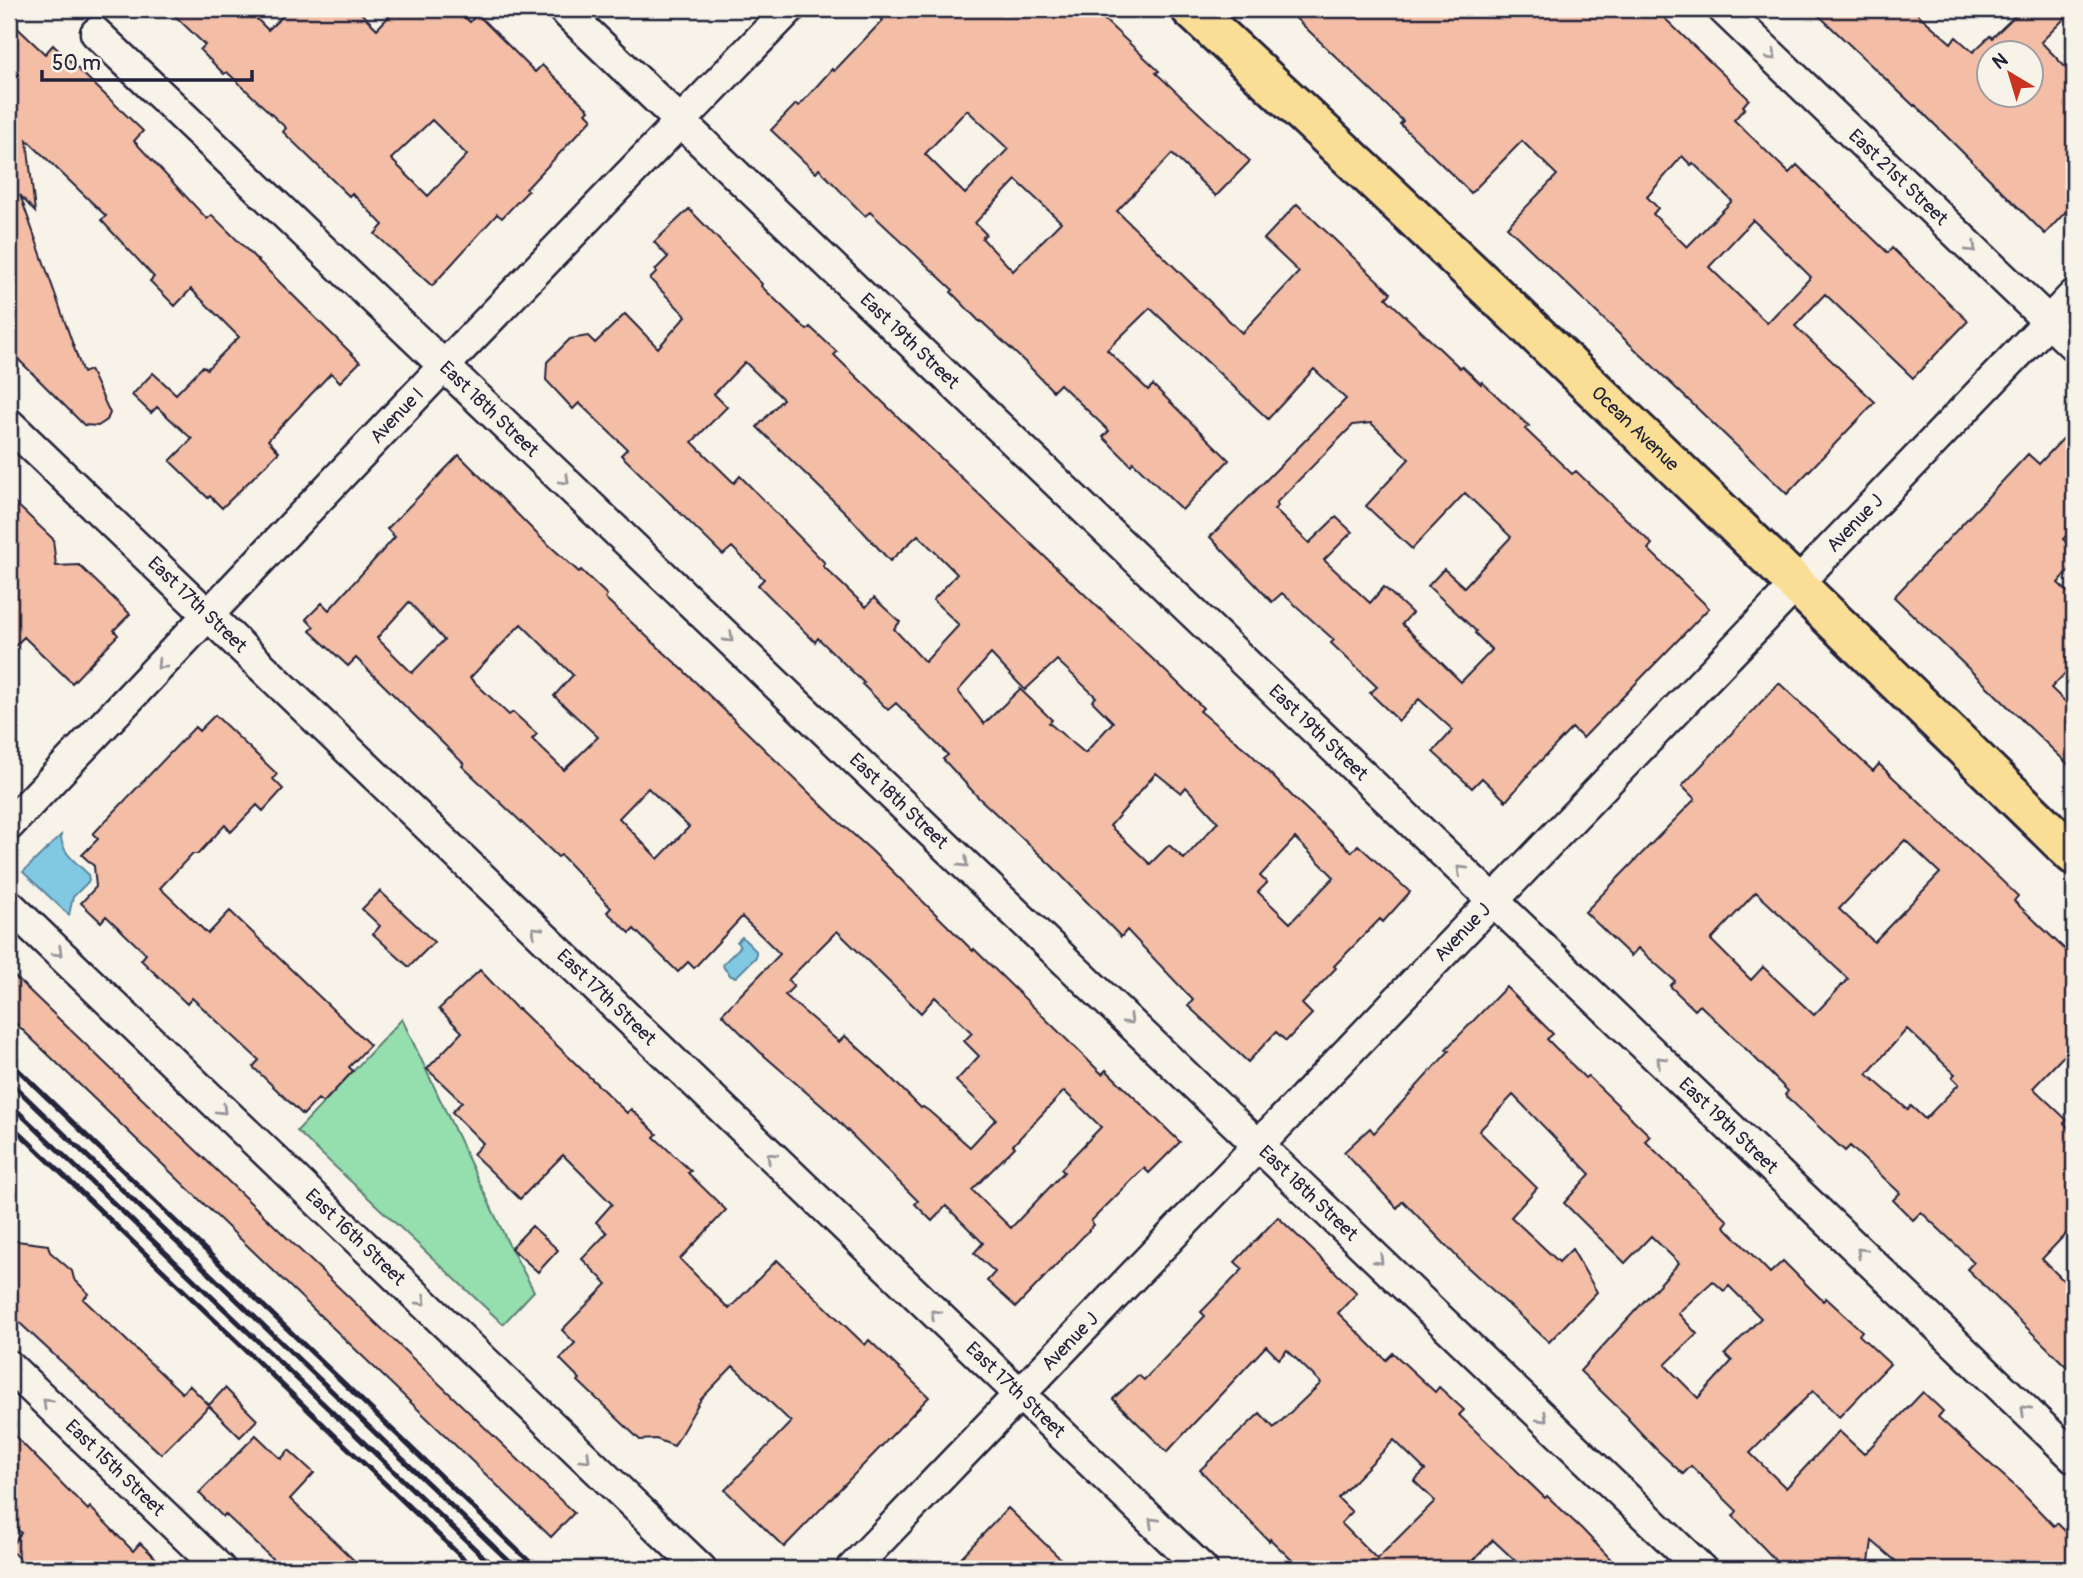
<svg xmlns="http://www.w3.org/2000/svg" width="2083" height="1578" font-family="Pangolin,sans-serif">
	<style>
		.green { fill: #95deae; stroke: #5c8074; stroke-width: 2 }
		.water { fill: #81c9e2; stroke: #5b869f; stroke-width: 2 }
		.building { fill: #f3bda6; stroke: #22223b; stroke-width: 2; fill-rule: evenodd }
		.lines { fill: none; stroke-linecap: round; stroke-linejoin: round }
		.minor-casing { stroke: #22223b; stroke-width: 35 }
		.major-casing { stroke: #22223b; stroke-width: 44 }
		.minor { stroke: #f7f3e8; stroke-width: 30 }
		.major { stroke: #fbde96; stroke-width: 38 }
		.rail { stroke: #22223b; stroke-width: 5 }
		.oneway { stroke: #97959a }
		.labels { text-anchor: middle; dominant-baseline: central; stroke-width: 5; stroke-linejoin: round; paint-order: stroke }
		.street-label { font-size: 19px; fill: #22223b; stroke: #f7f3e8 }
	</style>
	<rect width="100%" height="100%" fill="#f7f3e8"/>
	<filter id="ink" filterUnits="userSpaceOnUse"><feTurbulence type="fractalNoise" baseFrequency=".0143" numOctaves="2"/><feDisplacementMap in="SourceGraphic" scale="14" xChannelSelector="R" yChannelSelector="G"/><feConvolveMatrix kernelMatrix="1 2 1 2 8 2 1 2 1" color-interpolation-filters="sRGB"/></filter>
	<g filter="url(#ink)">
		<path class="green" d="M402 1019 509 1245 534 1291 503 1324 297 1131Z"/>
		<path class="water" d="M61 835C61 853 76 862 88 874L89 881 73 897 69 915 23 872Z
			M742 937 756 951V957L736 977 731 976 724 968 723 964 740 947 737 942Z"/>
		<path class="building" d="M168 9H247L268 30 290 9H357L377 29 396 9H456L470 22 477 14 535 72 542 65 589 110 586 113 592 119 526 189 528 191 502 218 497 214 432 286 375 234 383 225 352 193 349 196 283 132 286 128 227 72 224 74 200 50 205 45ZM432 120 467 155 428 196 391 159Z
			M871 9H1093L1159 71 1156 73 1250 161 1216 196 1172 154 1117 211 1207 299 1242 333 1299 272 1264 239 1297 204 1391 293 1386 298 1460 368 1462 366 1481 384 1482 382 1529 426 1525 429 1572 474 1576 471 1652 544 1648 549 1709 608 1583 738 1572 728 1527 775 1528 776 1506 801 1482 778 1472 788 1433 752 1453 730 1419 699 1399 721 1370 693 1377 687 1331 643 1334 640 1282 593 1272 602 1210 537 1346 399 1314 369 1268 419 1150 308 1107 350 1148 390 1153 385 1229 460 1182 510 1133 462 1131 465 1103 437 1109 431 1060 384 1053 391 1025 362 981 321 980 322 951 292 953 290 870 212 865 216 819 169 816 173 771 130 796 104 799 106 832 69 834 71 883 20ZM967 110 1008 149 965 194 925 154ZM1016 180 1061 222 1013 271 982 238 986 234 975 223ZM1371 423 1409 459 1366 506 1412 549 1465 493 1511 537 1464 587 1444 569 1428 586 1476 631 1475 633 1492 650 1461 682 1402 624 1412 613 1384 587 1370 603 1324 560 1352 532 1336 517 1309 543 1274 509 1278 506 1276 503 1353 425Z
			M1286 9H1655L1749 99 1743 106 1745 108 1734 120 1789 173 1797 165 1888 253 1892 248 1968 321 1913 378 1825 294 1795 326 1875 402 1787 494 1507 227 1557 175 1522 141 1471 193 1400 124 1403 121ZM1682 156 1691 165 1693 163 1732 201 1687 247 1653 214 1658 208 1647 197ZM1753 220 1811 277 1767 323 1709 267Z
			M1812 9H1912L1951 43 1956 37 1973 52 1990 36 1992 38 2022 9H2074L2041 42 2074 76V190L2065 200 2071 206 2045 234 1915 105 1914 106ZM1989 52H2031V94H1989Z
			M9 20 45 54 53 45 143 131 134 141 207 219 212 215 360 362 340 382 331 373 268 440 279 452 222 508 210 496 208 498 170 461 192 439 157 407 151 413 132 395 153 373 176 394 203 366 207 369 239 337 191 289 175 306 150 281 154 277 101 220 106 216 27 140 35 212 20 195 83 373 90 370 110 413 107 420 98 426 84 425 9 350Z
			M689 209 762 284 761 286 807 330 810 327 837 352 834 355 922 440 1181 686 1203 708 1200 711 1251 754 1292 796 1352 852 1358 845 1410 892 1383 922 1380 919 1334 966 1336 968 1302 1004 1312 1014 1286 1041 1276 1032 1248 1062 1188 1006 1193 1000 1127 930 1121 937 1052 866 979 798 943 759 948 755 896 703 888 710 862 684 864 683 818 638 815 642 758 585 764 579 732 547 723 555 621 455 627 449 579 403 573 409 546 380 547 362 570 339 588 336 595 343 625 314 658 348 686 316 650 279 657 272 655 270 668 257 654 242ZM745 362 783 399 757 427 848 515 890 561 918 535 957 574 933 600 959 625 925 662 894 629 900 622 874 598 866 607 823 566 825 563 740 476 734 483 692 442 727 407 714 394ZM991 654 1025 690 1057 660 1096 697 1092 701 1113 722 1085 753 1049 723 1052 720 1020 689 984 724 958 691ZM1156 773 1181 793 1186 787 1218 822 1184 859 1169 845 1150 864 1110 826ZM1295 838 1334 877 1290 923 1258 892 1267 883 1260 876Z
			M2074 427V528L2063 539 2074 550V565L2058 583 2074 598V664L2051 688 2074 710V770L1894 597 2028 454 2039 464Z
			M459 455 540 537 579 572 581 570 607 595 605 598 682 669 838 821 871 850 973 951 974 949 1102 1074 1106 1070 1180 1142 1149 1173 1144 1168 1091 1221 1094 1225 1016 1307 987 1281 995 1272 974 1253 983 1243 946 1206 932 1221 915 1204 918 1201 829 1112 760 1052 722 1014 780 954 742 917 694 968 688 962 678 972 634 929 630 933 607 912 611 908 561 855 558 857 499 801 462 766 464 764 356 658 348 666 310 631 314 627 306 619 322 603 329 610 395 537 387 529ZM409 602 444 640 412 673 377 638ZM521 624 573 675 554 696 598 737 564 770 532 739 537 734 513 712 509 715 470 678ZM648 788 689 827 658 859 619 818ZM837 931 921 1013 935 997 972 1033 964 1041 979 1056 956 1081 996 1119 970 1147 929 1111 923 1107 921 1108 883 1070 845 1036 839 1042 785 995 794 986 788 980ZM1064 1091 1101 1127 1061 1169 1064 1172 1011 1228 972 1190 1015 1147 1013 1145Z
			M9 497 53 539 56 566 79 565 130 614 114 630 118 635 72 683 24 637 9 652Z
			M1779 683 1873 771 1879 764 2018 896 2014 901 2074 958V1045L2033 1088 2067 1120 2064 1123 2074 1133V1225L2042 1259 2074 1291V1374L1967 1269 1974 1262 1921 1212 1913 1220 1893 1200 1900 1193 1850 1146 1845 1151 1822 1130 1785 1095 1788 1091 1748 1051 1700 1005 1695 1010 1670 986 1675 981 1638 948 1631 956 1585 912 1695 799 1682 786ZM1905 840 1940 873 1874 942 1839 909ZM1756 892 1848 979 1814 1015 1763 967 1751 980 1711 940ZM1907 1029 1955 1074 1952 1077 1959 1084 1925 1119 1911 1106 1908 1110 1867 1074Z
			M215 715 277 774 273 779 283 789 263 811 257 805 231 832 225 825 198 854H192L160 888 208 934 230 911 370 1045 349 1067 353 1071 323 1103 318 1099 303 1115 253 1067 259 1060 192 998 187 1004 141 960 146 954 106 916 101 922 81 903 96 887 94 866 82 855 98 839 93 834 195 727 199 731Z
			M380 891 434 942 409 967 373 934 380 926 362 909Z
			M480 970 517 1009 518 1008 627 1113 631 1109 657 1134 654 1137 691 1171 688 1173 726 1210 680 1259 729 1309 777 1260 865 1345 869 1340 929 1397 784 1547 725 1490 791 1422 733 1366 701 1399 674 1446 656 1439 640 1440 578 1381 580 1379 560 1359 575 1343 562 1330 607 1284 582 1259 607 1233 596 1222 612 1204 563 1155 520 1199 473 1154 483 1143 452 1112 462 1102 427 1069 462 1032 439 1009Z
			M9 971 574 1513 551 1537 9 1017Z
			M1506 987 1553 1034 1547 1039 1585 1078 1588 1076 1650 1136 1645 1141 1728 1221 1724 1226 1770 1273 1783 1261 1823 1301 1826 1298 1862 1331 1859 1335 1890 1364 1839 1417 1813 1391 1750 1453 1786 1488 1839 1431 1864 1454 1923 1392 1943 1411 1938 1417 2016 1487 2054 1526 2057 1523 2074 1540V1556L2061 1569H1905L1872 1541 1868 1569H1784L1733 1516 1737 1511 1691 1466 1683 1474 1656 1449 1628 1419 1629 1418 1580 1371 1679 1263 1651 1236 1625 1263 1564 1203 1590 1174 1513 1095 1479 1131 1537 1188 1511 1217 1559 1262 1572 1249 1597 1292 1549 1342 1463 1263 1403 1201 1397 1208 1344 1152 1370 1128 1374 1133 1449 1051 1446 1049ZM1713 1281 1724 1291 1729 1286 1761 1318 1725 1354 1732 1361 1698 1398 1665 1365 1697 1334 1678 1313Z
			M1278 1217 1357 1293 1338 1313 1386 1360 1393 1353 1435 1392 1439 1387 1464 1410 1459 1415 1545 1498 1547 1496 1582 1529 1620 1569H1524L1493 1540 1465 1569H1301L1270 1539 1269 1541 1200 1470 1260 1413 1274 1428 1321 1383 1287 1350 1279 1359 1266 1346 1167 1452 1113 1399 1138 1375 1144 1380 1205 1316 1201 1312 1243 1269 1235 1262ZM1394 1440 1425 1470 1414 1481 1435 1501 1377 1559 1341 1523 1352 1512 1338 1498Z
			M532 1226 558 1250 538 1272 511 1248Z
			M9 1240 48 1245 50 1252 72 1271 74 1279 89 1294 83 1299 182 1393 189 1385 209 1405 225 1388 257 1420 240 1437 209 1406 161 1454 9 1313Z
			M9 1430 88 1510 90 1507 133 1551 140 1543 167 1569H30L9 1549 21 1533 9 1520Z
			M256 1435 281 1459 289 1450 314 1473 290 1499 363 1569H283L225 1514 223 1517 199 1493Z
			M1008 1508 1071 1569H950Z"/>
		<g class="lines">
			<defs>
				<g id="minor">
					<path id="s1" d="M563 9 2074 1457"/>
					<path id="s2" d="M1723 9 2074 346"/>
					<path id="s3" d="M96 33 1701 1569"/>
					<path id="s4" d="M9 424 1202 1569"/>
					<path id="s5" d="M9 825 445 365 789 9"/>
					<path id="s6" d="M9 905 701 1569"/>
					<path id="s7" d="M9 1366 220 1569"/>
					<path id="s8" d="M852 1569 2074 295"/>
				</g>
				<g id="major">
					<path id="s9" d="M1191 9C1490 286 1783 570 2074 855"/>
				</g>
			</defs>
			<use href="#minor" class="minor-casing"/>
			<use href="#major" class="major-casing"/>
			<use href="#minor" class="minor"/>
			<use href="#major" class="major"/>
			<path class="rail" d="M9 1061 537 1569
				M9 1081 517 1569
				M9 1103 496 1569
				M9 1123 474 1569"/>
		</g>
		<defs><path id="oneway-chevron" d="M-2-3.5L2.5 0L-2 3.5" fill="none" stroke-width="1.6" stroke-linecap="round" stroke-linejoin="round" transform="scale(1.75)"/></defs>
		<g class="oneway">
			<use href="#oneway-chevron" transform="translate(1772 56) rotate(44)"/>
			<use href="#oneway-chevron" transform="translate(1972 248) rotate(44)"/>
			<use href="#oneway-chevron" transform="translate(565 480) rotate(44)"/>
			<use href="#oneway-chevron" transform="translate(729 638) rotate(44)"/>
			<use href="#oneway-chevron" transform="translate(161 665) rotate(134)"/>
			<use href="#oneway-chevron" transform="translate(964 863) rotate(44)"/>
			<use href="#oneway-chevron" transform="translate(1461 870) rotate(-136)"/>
			<use href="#oneway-chevron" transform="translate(536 931) rotate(-136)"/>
			<use href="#oneway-chevron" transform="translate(58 952) rotate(44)"/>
			<use href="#oneway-chevron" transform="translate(1129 1020) rotate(44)"/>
			<use href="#oneway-chevron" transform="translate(1661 1061) rotate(-136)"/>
			<use href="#oneway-chevron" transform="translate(222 1110) rotate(44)"/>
			<use href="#oneway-chevron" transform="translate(771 1157) rotate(-136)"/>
			<use href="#oneway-chevron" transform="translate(1861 1252) rotate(-136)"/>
			<use href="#oneway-chevron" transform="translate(1379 1260) rotate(44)"/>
			<use href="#oneway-chevron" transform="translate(422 1301) rotate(44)"/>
			<use href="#oneway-chevron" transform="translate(935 1314) rotate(-136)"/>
			<use href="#oneway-chevron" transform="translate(47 1403) rotate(-136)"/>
			<use href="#oneway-chevron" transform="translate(2025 1410) rotate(-136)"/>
			<use href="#oneway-chevron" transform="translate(1543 1418) rotate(44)"/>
			<use href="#oneway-chevron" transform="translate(586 1458) rotate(44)"/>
			<use href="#oneway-chevron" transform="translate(1153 1522) rotate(-136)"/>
		</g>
	</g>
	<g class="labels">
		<g class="street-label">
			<text stroke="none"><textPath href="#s2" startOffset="243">East 21st Street</textPath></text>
			<text stroke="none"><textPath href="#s1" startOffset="480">East 19th Street</textPath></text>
			<text stroke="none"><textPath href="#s3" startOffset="544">East 18th Street</textPath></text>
			<text stroke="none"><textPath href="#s5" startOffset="564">Avenue I</textPath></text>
			<text stroke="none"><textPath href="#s9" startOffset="611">Ocean Avenue</textPath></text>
			<text stroke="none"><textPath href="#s8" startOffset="1449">Avenue J</textPath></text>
			<text stroke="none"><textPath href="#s4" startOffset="261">East 17th Street</textPath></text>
			<text stroke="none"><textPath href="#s1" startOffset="1046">East 19th Street</textPath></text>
			<text stroke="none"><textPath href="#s3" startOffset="1111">East 18th Street</textPath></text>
			<text stroke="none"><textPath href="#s8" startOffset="882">Avenue J</textPath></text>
			<text stroke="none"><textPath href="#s4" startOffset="828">East 17th Street</textPath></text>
			<text stroke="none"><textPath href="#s1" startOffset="1614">East 19th Street</textPath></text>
			<text stroke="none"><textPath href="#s3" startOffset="1678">East 18th Street</textPath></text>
			<text stroke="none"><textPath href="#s6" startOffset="480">East 16th Street</textPath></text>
			<text stroke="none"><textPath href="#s8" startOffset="315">Avenue J</textPath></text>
			<text stroke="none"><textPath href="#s4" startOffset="1395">East 17th Street</textPath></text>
			<text stroke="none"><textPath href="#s7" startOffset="147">East 15th Street</textPath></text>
		</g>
	</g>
	<rect width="2083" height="1578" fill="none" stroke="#f7f3e8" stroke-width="35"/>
	<rect x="18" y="18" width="2048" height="1543" fill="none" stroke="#22223b" stroke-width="2.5" filter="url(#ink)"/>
	<g transform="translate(2010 74) rotate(322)"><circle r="33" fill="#f7f3e8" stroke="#a29fa3" stroke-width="2"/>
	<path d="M0-5L12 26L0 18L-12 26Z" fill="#c8321e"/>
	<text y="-10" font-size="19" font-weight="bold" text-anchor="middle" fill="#22223b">N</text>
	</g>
	<path d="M42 70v10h210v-10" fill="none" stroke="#22223b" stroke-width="3.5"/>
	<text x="52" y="70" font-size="21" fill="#22223b" stroke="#f7f3e8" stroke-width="5" paint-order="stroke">50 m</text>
</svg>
